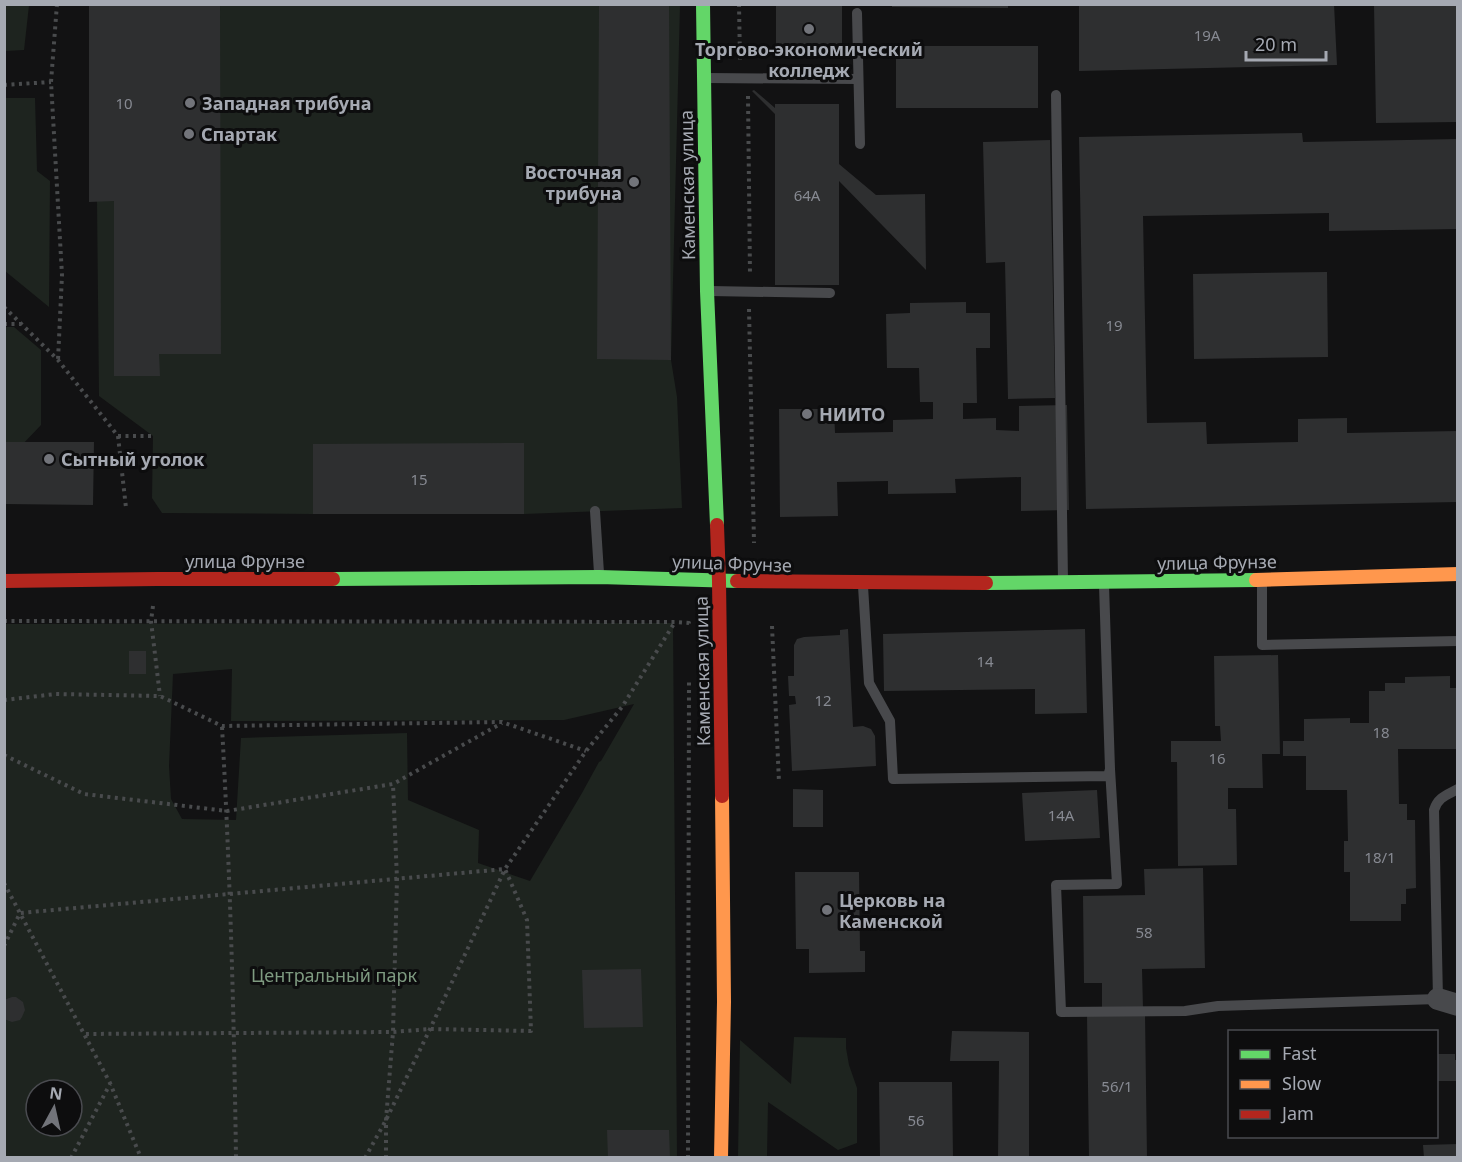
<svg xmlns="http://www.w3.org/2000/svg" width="1462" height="1162" font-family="'Noto Sans',sans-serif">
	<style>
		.green { fill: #1e241f; fill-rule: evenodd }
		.building { fill: #2e2f30 }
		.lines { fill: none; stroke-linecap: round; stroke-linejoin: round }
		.path { stroke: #494b4d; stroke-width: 4; stroke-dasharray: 3 4.5; stroke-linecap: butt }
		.lane { stroke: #48494c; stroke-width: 10 }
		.street { stroke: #48494c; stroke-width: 22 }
		.fast { stroke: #63d668; stroke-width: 14 }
		.slow { stroke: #ff974d; stroke-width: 14 }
		.jam { stroke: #b3261e; stroke-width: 14 }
		.poi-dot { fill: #72747a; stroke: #0d0d0e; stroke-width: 2 }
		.labels { text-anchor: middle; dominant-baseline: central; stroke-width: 6; stroke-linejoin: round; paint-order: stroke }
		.number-label { font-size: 15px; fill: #878a92 }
		.poi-label { font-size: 18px; font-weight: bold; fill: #a5a9b2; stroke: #0d0d0e; text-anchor: start }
		.street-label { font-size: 18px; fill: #a5a9b2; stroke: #0d0d0e }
		.park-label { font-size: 18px; fill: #7e9a80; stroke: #0d0d0e }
	</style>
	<rect width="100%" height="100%" fill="#121213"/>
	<path class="green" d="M4 5H29L24 50 5 51Z
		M95 5H680L671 360 677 397 682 508 524 514H313L162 513 152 498 153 436 99 396Z
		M4 98H35L37 171 50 181 49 307 5 271Z
		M4 327H14L41 350V425L21 446H5Z
		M673 623 677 1157H5V624ZM232 669 231 721 564 720 634 704 601 761 599 762 582 793 530 881 478 863 479 830 408 800 407 733 241 738 236 820 182 819 171 799 169 766 173 674ZM36 1090H72V1126H36Z
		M794 1037 846 1038V1048L849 1065 857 1088V1143L838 1150 768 1102 767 1157H738L740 1040 791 1084Z"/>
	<path class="building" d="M89 4H220L221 354H159L160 376H114V201L89 202Z
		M599 4H669L671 360 597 359Z
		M776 4H842V55L776 54Z
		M892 4H1008V8L892 7Z
		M1079 4H1334L1337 65 1079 71Z
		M1374 4H1458V122L1376 123Z
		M896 46H1038V108H896Z
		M754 90 775 108V104H839V164L876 195 925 194 926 270 839 181V285H775V114L752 91Z
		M1302 133 1303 142 1458 139V229L1329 231V213L1143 216 1147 423 1206 422 1207 444 1298 442V419L1347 418V433L1458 431V502L1086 509 1079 137Z
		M1050 140 1055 398 1008 399 1005 262 986 263 983 142Z
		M1327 272 1328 357 1194 359 1193 274Z
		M966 302V313H990V348H976L977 403H963V419L996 418V430L1019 431V406L1067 405 1069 510 1021 511V477L955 479 956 493 888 494V481L837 482 838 516 780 517 779 409H834L835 433 893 432V420L933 419V402H920L919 368H887L886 314 910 313V303Z
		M4 442H94L93 505 4 504Z
		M524 443V514H313V444Z
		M848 629 853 727 863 726 871 729 875 736 876 766 792 771 789 705 796 704 795 696H789L788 676H794V645L797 639 804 637 840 635V630Z
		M1085 629 1087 713 1035 714V689L884 691 883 634Z
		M129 651H146V674H129Z
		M1278 655 1280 754H1262L1263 788H1228V809H1236L1237 865 1178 866 1177 762H1171V741H1221L1220 726H1215L1214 656Z
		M1450 676V688H1458V749H1398L1399 804H1407V820H1415L1416 888 1406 889V904H1401V921H1350V872H1344V841H1348L1347 790H1306V756H1283V741H1304V719L1350 718V723H1369V691H1385V683H1405V677Z
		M793 789 823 790V827H793Z
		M1097 790 1100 838 1025 841 1022 793Z
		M1203 868 1205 968 1142 969 1143 1009H1102V983H1084L1083 896 1145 895 1144 869Z
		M795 872H859L860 951H865V972L809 973V949H796Z
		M641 969 643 1027 584 1028 582 970Z
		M12 997H16L23 1002 25 1010 22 1017 20 1020 12 1022 4 1019V1000Z
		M1145 1014 1147 1158H1089L1087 1015Z
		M952 1031 1029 1032V1158H998L999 1061H950Z
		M1436 1054H1455V1060H1458V1081H1436Z
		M879 1082H952L953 1158H880Z
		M607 1130H669L670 1158H608Z
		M1458 1144V1158H1424L1423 1145Z"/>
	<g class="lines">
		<path class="path" d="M57 4 51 82 62 275 58 360
			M739 4 740 61
			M4 85 51 82
			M748 96 750 275
			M4 307 58 360 118 436 126 508
			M749 309 754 543
			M4 324H21
			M118 436H153
			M153 606 151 621 160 696
			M4 621 676 622 689 623V626
			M772 626 779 782
			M4 700 56 694 160 696 222 726 502 722 586 751
			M222 727C230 870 234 1014 236 1158
			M4 755 84 794 227 811 393 784 502 723
			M4 883 110 1083 141 1158
			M4 946 20 913 505 869 527 920 531 1031 430 1029 393 1032 84 1034
			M71 1158 110 1084
			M365 1158 386 1120 430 1029 505 869 586 751 622 707 675 622
			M386 1158V1120L393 1032 397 879 393 784
			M688 1158 689 678"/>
		<path class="lane" d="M857 13 860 144
			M707 78 858 79
			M1056 95 1063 581
			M710 291 830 293
			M595 511 599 573
			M1262 583V645L1458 641
			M863 586 869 683 890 721 893 779 1108 776 1110 769 1104 585
			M1110 769 1117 884 1056 885 1061 1012 1185 1011 1218 1006 1438 999 1434 810C1438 797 1447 795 1458 789"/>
		<path class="street" d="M1438 999 1458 1005"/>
		<path class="fast" d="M703 4 707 291 717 525
			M333 579 599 577 737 581
			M986 583 1256 580"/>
		<path class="slow" d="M1256 580 1458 574
			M721 1158 724 1002 722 796"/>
		<path class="jam" d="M717 525 719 581 722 796
			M4 581 157 579H333
			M737 581 986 583"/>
	</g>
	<g class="poi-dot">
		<circle cx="809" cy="29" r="6"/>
		<circle cx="190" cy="103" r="6"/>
		<circle cx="189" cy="134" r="6"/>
		<circle cx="634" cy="182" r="6"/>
		<circle cx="807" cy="414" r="6"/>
		<circle cx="49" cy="459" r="6"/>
		<circle cx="827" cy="910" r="6"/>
	</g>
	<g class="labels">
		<g class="number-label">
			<text x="1207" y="35">19А</text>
			<text x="124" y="103">10</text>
			<text x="807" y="195">64А</text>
			<text x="1114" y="325">19</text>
			<text x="419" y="479">15</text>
			<text x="985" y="661">14</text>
			<text x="823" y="700">12</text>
			<text x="1381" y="732">18</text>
			<text x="1217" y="758">16</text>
			<text x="1061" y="815">14А</text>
			<text x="1380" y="857">18/1</text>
			<text x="1144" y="932">58</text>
			<text x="1117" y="1086">56/1</text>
			<text x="916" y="1120">56</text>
		</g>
		<g class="poi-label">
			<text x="809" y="49" text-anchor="middle">Торгово-экономический<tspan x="809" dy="21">колледж</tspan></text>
			<text x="202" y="103">Западная трибуна</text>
			<text x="201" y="134">Спартак</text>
			<text x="622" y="172" text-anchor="end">Восточная<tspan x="622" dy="21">трибуна</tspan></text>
			<text x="819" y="414">НИИТО</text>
			<text x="61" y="459">Сытный уголок</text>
			<text x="839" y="900">Церковь на<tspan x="839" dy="21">Каменской</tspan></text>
		</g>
		<g class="street-label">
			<text transform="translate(687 185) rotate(-91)">Каменская улица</text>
			<text x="245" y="561">улица Фрунзе</text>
			<text transform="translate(1217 562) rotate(-1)">улица Фрунзе</text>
			<text transform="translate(732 563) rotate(2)">улица Фрунзе</text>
			<text transform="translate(702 671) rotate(-91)">Каменская улица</text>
		</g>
		<g class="park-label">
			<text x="334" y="975">Центральный парк</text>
		</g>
	</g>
	<rect width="1462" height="1162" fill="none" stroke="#a5a9b2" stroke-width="12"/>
	<rect x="1228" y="1030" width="210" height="108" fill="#0d0d0e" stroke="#4a4b50" stroke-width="1.5"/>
	<rect x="1240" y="1050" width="30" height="9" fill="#63d668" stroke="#4a4b50" stroke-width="1.5"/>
	<text x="1282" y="1060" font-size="18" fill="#a5a9b2">Fast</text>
	<rect x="1240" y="1080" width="30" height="9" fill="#ff974d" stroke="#4a4b50" stroke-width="1.5"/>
	<text x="1282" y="1090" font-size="18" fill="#a5a9b2">Slow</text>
	<rect x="1240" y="1110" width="30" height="9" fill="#b3261e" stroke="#4a4b50" stroke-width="1.5"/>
	<text x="1282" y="1120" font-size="18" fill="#a5a9b2">Jam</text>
	<g transform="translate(54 1108) rotate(8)"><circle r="28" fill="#0d0d0e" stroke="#4a4b50" stroke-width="1.5"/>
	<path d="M0-4.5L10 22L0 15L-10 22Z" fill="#72747a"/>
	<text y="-9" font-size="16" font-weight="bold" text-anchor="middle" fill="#a5a9b2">N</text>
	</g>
	<path d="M1246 51v9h80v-9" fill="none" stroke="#a5a9b2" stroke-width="3"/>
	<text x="1255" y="51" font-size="18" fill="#a5a9b2" stroke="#0d0d0e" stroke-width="4.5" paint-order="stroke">20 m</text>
</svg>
